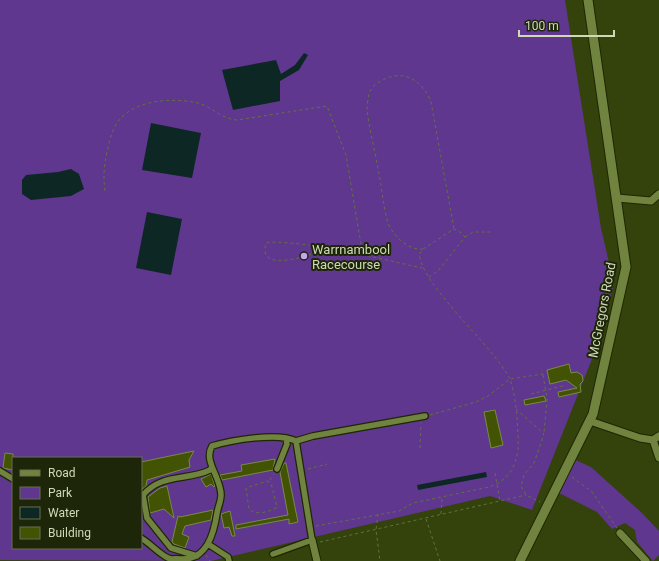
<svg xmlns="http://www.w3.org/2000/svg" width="659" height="561" font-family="Roboto,sans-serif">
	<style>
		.green { fill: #60378e; fill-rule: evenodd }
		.water { fill: #0d2824 }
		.building { fill: #425403; stroke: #778b46 }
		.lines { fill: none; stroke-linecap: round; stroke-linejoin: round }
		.pedestrian-casing { stroke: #1e2703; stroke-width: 8 }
		.minor-casing { stroke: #1e2703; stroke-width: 9 }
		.tertiary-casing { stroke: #1e2703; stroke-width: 11 }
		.path { stroke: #637140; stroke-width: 1; stroke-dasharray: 3 3; stroke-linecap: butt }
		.pedestrian { stroke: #70843f; stroke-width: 5.5 }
		.minor { stroke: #70843f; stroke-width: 7 }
		.tertiary { stroke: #70843f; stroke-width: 9 }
		.poi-dot { fill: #c5a7f1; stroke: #1e2609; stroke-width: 1.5 }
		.labels { text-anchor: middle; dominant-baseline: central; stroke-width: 4; stroke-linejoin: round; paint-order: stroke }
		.poi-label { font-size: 13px; fill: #cedab7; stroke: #1e2609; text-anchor: start }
		.street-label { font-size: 13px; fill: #cedab7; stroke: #1e2609 }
	</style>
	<rect width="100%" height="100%" fill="#34420c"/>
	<path class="green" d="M0 0H565L601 228 614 284 594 354 532 510 490 496 211 561 0 560ZM13 458H141V548H13Z
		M571 458 591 467 642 513 659 531V555L653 561 637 542 635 530 625 523 612 529 597 512 555 491Z"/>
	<path class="water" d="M304 53 308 55 299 70 280 81V101L233 110 222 70 276 60 281 74 295 65Z
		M151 123 201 133 192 178 142 170Z
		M71 169 79 174 84 189 71 196 31 200 22 194V180L26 175 58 172Z
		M147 212 182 219 171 275 136 268Z
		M486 472 487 477 418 490 417 485Z"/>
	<path class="building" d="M569 364 571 373 577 372 582 375 583 381 580 384 581 392 559 397 558 392 577 388 566 380 550 384 547 370Z
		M544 396 546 401 525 405 524 400Z
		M495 410 503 445 491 448 484 412Z
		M194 451 189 460 190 467 147 480 146 486 141 490V462Z
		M5 453 13 454V470L3 468Z
		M275 459 273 470 222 480 220 475 242 471 241 465Z
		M284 463H286L298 522 289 524V519L236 529V525L288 515 280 472Z
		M211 474 215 486 214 487 211 484 206 487 201 479Z
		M167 486 174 518 164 509 150 513 148 497 160 488Z
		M213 510 211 520 185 526 182 534 189 537 185 548 174 544 172 542 178 516 180 517Z
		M230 511 235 536H232L229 527 224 528 221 514Z"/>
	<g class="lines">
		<defs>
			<path id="pedestrian" d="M277 469 287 444 286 438
				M0 471 13 479
				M141 494 143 495 147 518 171 548 197 556
				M143 495C162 473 187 481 210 470L212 467
				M141 538C151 544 158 553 168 558 172 560 176 558 180 559 207 561 214 533 217 513 218 507 221 501 221 495 221 477 203 461 212 446 232 440 278 432 296 441L313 436 425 416
				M208 544 228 557 229 561
				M273 554 312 540 296 441"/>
			<path id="minor" d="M617 198 651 201 659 194
				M590 421 640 438 653 440 659 436
				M653 440 659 458
				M620 533 646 561
				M312 540 317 561"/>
			<path id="tertiary" d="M520 561 593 414 626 267 588 0"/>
		</defs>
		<use href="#pedestrian" class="pedestrian-casing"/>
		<use href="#minor" class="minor-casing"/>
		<use href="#tertiary" class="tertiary-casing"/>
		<path class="path" d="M105 191C103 175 104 167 107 152 109 143 112 130 117 123 133 100 168 98 193 102 210 104 220 119 237 120L327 106 346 155 362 250 365 256
			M465 237 473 232H492
			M328 249C315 253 256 276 266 243L270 242C321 243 372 257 422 268
			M423 249C409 251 393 236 388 223 383 206 382 187 378 169 375 150 369 129 367 109 367 105 368 98 369 94 370 89 376 83 381 81 403 68 422 80 431 102L454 229
			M543 375 547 399 544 433
			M531 394 566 385
			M516 409 544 434 534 463 524 475 521 486 526 495 540 502
			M430 415 476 402 488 396 510 379 543 374 542 370
			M420 448 421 423
			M308 469 327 464
			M495 473 500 501
			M572 477 592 492 617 528
			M270 480 274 474
			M267 481 271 483 277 507C271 512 254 516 249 509L246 488Z
			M378 514 376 530 380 561
			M441 514 442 498
			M426 519 440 561
			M316 526 399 511 413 503 489 487C507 481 515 469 518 450 519 434 516 391 509 377 492 349 465 325 445 299 434 286 423 272 419 255L423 249 454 229 460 232 465 237 438 271 429 277
			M320 542 526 495
			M206 555 210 561"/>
		<use href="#pedestrian" class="pedestrian"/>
		<use href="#minor" class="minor"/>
		<use href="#tertiary" class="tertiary"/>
	</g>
	<circle class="poi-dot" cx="304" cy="256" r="4"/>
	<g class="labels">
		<g class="poi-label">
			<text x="312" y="249">Warrnambool<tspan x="312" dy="15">Racecourse</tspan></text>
		</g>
		<g class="street-label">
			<text transform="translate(602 310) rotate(-79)">McGregors Road</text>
		</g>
	</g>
	<rect x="12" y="457" width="130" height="92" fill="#1e2609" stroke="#646e4f"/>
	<rect x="20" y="470" width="20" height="6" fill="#70843f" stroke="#646e4f"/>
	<text x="48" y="477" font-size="12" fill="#cedab7">Road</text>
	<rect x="20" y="487" width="20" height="12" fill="#60378e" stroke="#646e4f"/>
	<text x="48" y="497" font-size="12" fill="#cedab7">Park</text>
	<rect x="20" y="507" width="20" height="12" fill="#0d2824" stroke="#646e4f"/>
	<text x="48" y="517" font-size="12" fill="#cedab7">Water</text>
	<rect x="20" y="527" width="20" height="12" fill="#425403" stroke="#646e4f"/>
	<text x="48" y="537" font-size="12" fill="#cedab7">Building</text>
	<path d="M519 30v6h95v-6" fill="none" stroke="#cedab7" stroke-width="2"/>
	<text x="525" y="30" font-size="12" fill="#cedab7" stroke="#1e2609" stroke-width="3" paint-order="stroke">100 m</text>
</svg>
